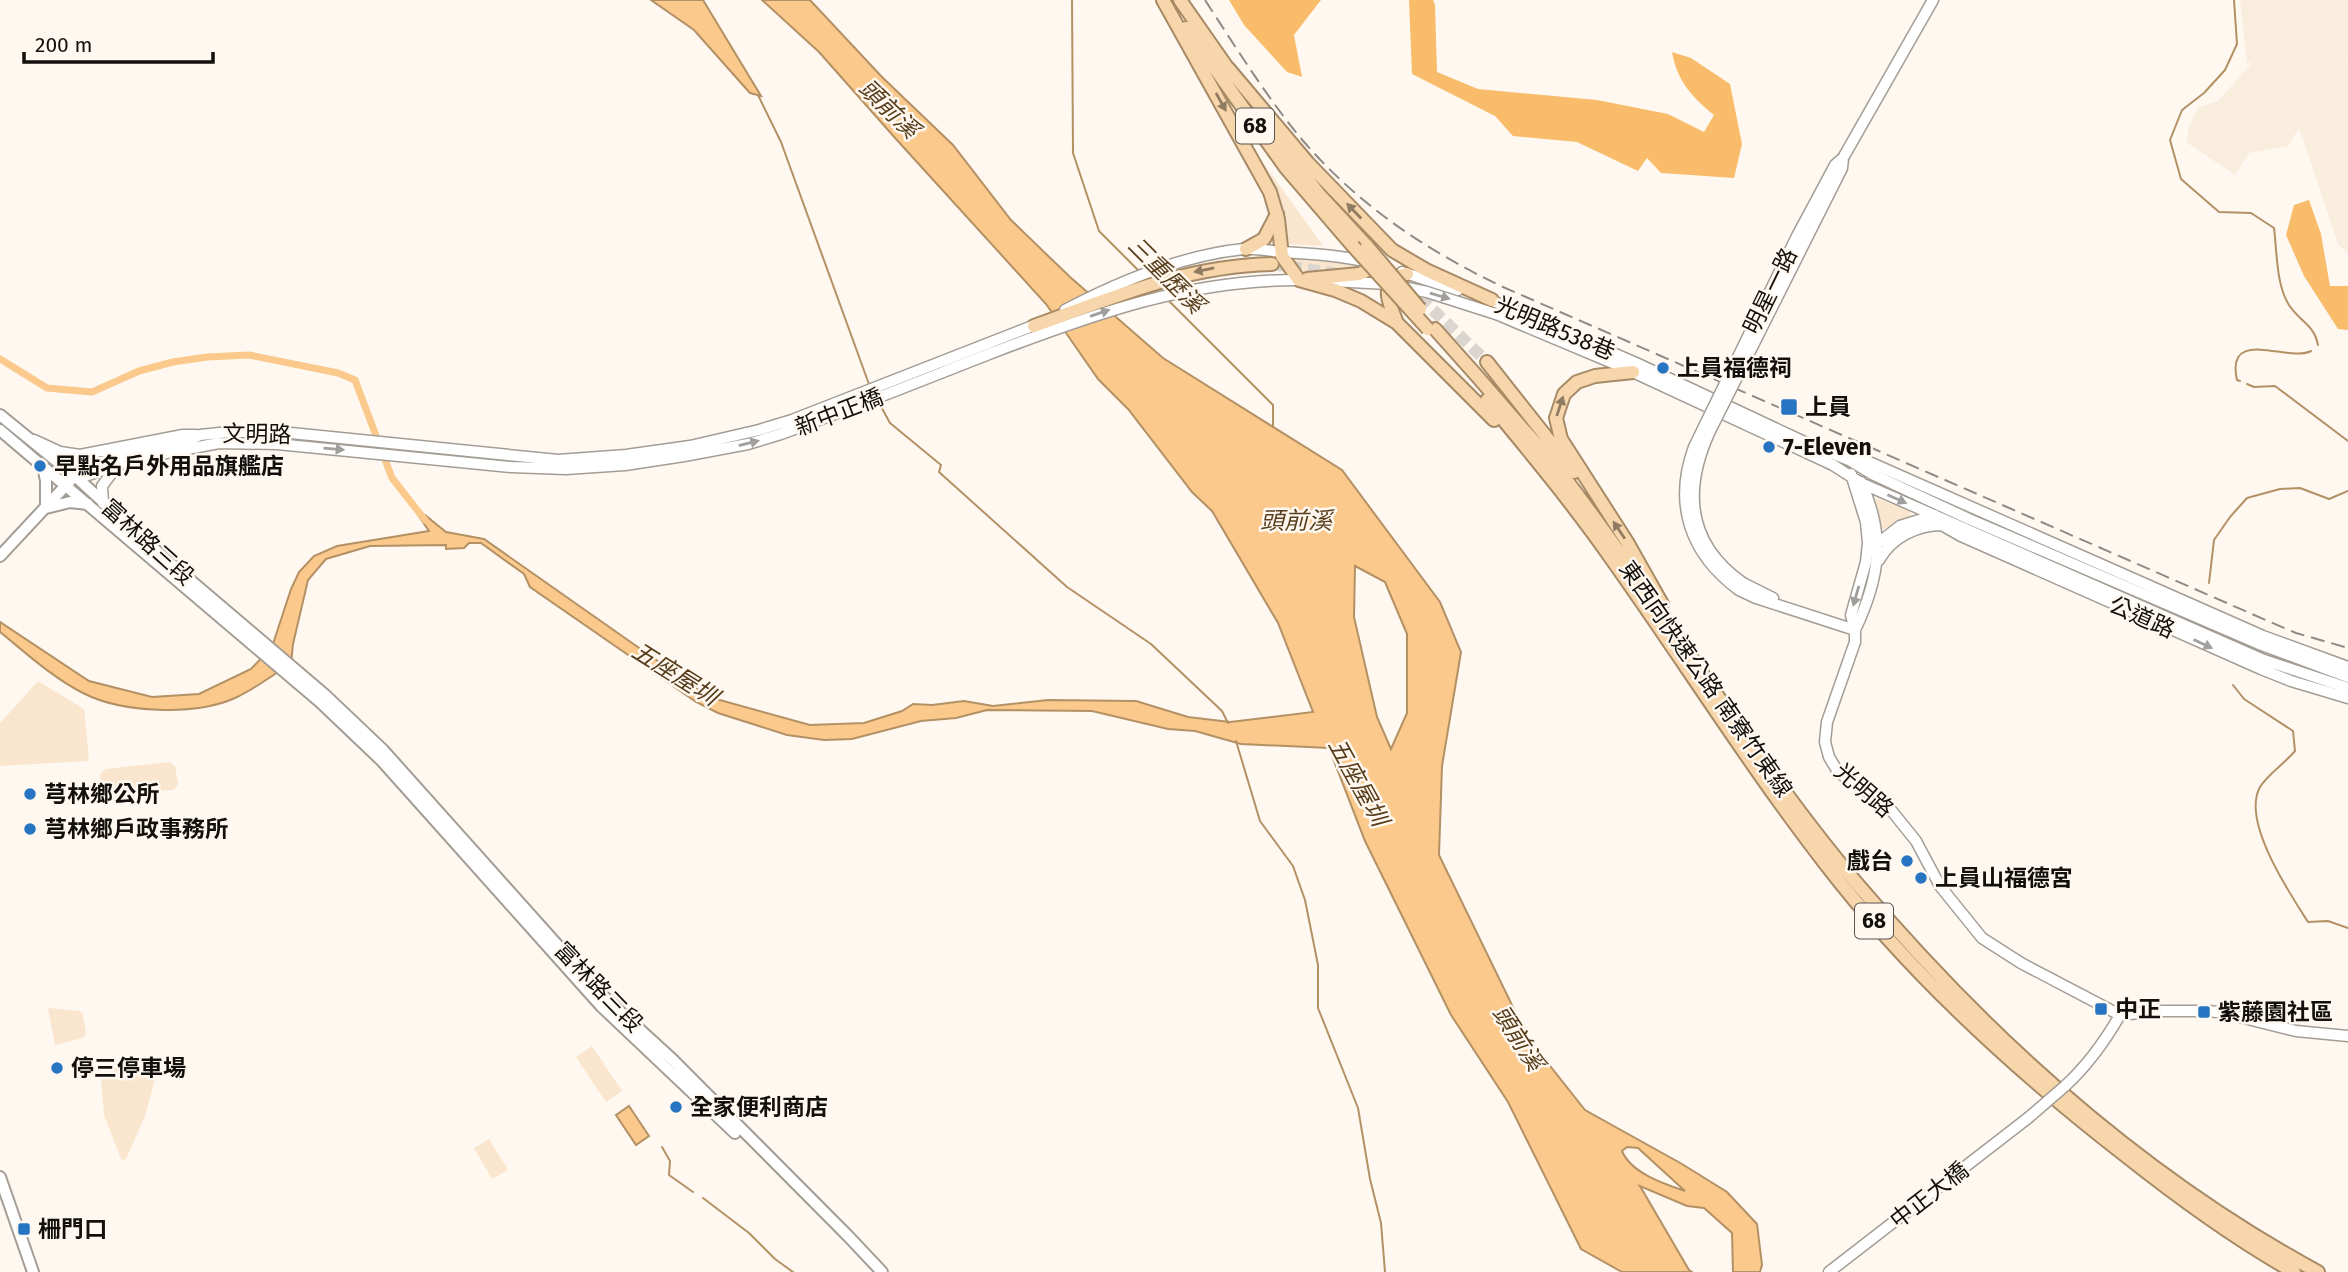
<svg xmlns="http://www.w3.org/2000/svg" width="2348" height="1272" font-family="'Fira Sans','Noto Sans TC',sans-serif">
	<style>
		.built { fill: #f9edde }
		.green { fill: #fae6ce }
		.forest { fill: #f8bc6b }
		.water { fill: #fac98b; stroke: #b49165; stroke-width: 2; fill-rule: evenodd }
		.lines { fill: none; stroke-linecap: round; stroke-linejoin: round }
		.stream { stroke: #b49165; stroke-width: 2 }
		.canal { stroke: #fac98b; stroke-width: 7 }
		.trunk-tunnel { stroke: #dbd5cf; stroke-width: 12; stroke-dasharray: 12 6; stroke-linecap: butt }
		.tertiary-casing { stroke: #a39d95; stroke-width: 13 }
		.secondary-casing { stroke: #a39d95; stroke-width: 14 }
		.trunk-casing { stroke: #a78a66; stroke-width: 16 }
		.tertiary { stroke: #fff; stroke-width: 10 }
		.secondary { stroke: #fff; stroke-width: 10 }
		.trunk { stroke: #f8d6ab; stroke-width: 12 }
		.rail { stroke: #8f8a85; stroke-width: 2; stroke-dasharray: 14 7; stroke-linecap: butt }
		.tertiary-bridge-casing { stroke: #a39d95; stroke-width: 13; stroke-linecap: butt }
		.trunk-bridge-casing { stroke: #a78a66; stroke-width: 16; stroke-linecap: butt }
		.tertiary-bridge { stroke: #fff; stroke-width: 10 }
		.trunk-bridge { stroke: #f8d6ab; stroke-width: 12 }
		.oneway { fill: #907c63 }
		.oneway2 { fill: #a09f9e }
		.poi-dot { fill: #2774c3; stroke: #fef8f1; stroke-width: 2.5 }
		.labels { text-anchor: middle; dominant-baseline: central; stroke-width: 5; stroke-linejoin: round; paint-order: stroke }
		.shield { fill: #fef8f1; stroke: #595551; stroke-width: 2 }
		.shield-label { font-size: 21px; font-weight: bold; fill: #120f0c }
		.street-label { font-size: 23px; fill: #120f0c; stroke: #fef8f1 }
		.poi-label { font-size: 23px; font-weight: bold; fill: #120f0c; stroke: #fef8f1; text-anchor: start }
		.water-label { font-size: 24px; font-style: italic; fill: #583e1c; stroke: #fef8f1 }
	</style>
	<rect width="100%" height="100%" fill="#fef8f1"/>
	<path class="built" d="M2240 0H2348V60H2341L2348 61V254L2338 244 2299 128 2288 146 2249 153 2235 175 2186 142 2190 124 2199 107 2218 101 2252 63H2247Z"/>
	<path class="green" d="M1246 139 1323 246 1286 244Z
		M1288 258 1375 266 1355 271 1302 274Z
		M1876 498 1910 511 1911 515 1888 528 1882 529 1874 502Z
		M38 681 84 709 89 758 87 761 0 766V723Z
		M170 762 175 766 178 784 174 790 107 794 101 791 100 775 105 769Z
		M48 1008 80 1011 83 1015 86 1034 82 1038 55 1045Z
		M592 1046 622 1091 606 1102 576 1057Z
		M100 1067 157 1072 145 1116 125 1161 121 1159 104 1115Z
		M489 1139 508 1170 492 1179 474 1148Z"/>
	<path class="forest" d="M1229 0H1321L1294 35 1302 77 1287 72 1244 25Z
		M1409 0H1433L1435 5 1437 72 1478 89 1597 100 1668 114 1704 132 1714 115C1692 97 1677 81 1672 52L1691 58 1730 84 1742 144 1734 178 1661 173 1647 158 1638 171 1577 142 1513 136 1495 116 1412 74Z
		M2309 200 2321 234 2330 286H2348V330L2338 329 2304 276 2286 235 2294 205Z"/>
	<path class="water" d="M651 0H703L761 96 750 93 694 30Z
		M762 0H810L882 77 953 145 1011 220 1070 277 1163 358 1342 470 1440 602 1461 652 1442 766 1439 855 1528 1038 1585 1110 1682 1164 1727 1192 1757 1224 1762 1265 1760 1272H1733L1732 1233 1704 1208 1687 1206 1640 1186 1689 1270 1692 1272H1622L1581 1249 1508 1102 1451 1015 1365 841 1329 748 1241 744 1195 731 1168 729 1092 711 987 710 956 718 921 721 852 739 824 740 787 735 718 713 696 702 530 587 524 574 481 543H469L464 548 446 549V545L370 546 326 559 308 580 293 644 291 664C272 675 255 689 235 698 195 716 122 713 83 693 53 678 26 653 0 632V622L89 681 152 697 199 694 251 669 272 647 291 589 299 572 314 556 337 546 429 531 418 515H425L446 532 484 539 709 697 810 725 864 723 902 711 913 704 932 705 964 701 993 706 1048 700 1136 701 1188 717 1230 722 1313 712 1278 623 1212 511 1192 492 1128 409 1098 379 1046 304 896 139 819 52ZM1355 566 1385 582 1407 634V713L1391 749 1377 717 1354 617ZM1627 1147 1638 1148 1685 1191C1664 1184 1631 1173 1622 1151Z
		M629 1106 649 1136 636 1145 616 1115Z"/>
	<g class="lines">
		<path class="stream" d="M1072 0 1073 153 1099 231 1140 272
			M2234 0 2237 44 2225 70 2204 93 2182 110 2170 140 2181 179 2219 212 2251 213 2274 228C2277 251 2276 285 2289 305 2300 322 2314 324 2318 345
			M758 95 781 142 870 387
			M1169 301 1273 405V427
			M2240 381 2237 380C2225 326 2289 363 2311 351
			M2247 384 2254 387 2275 386 2348 441
			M878 401 890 423 941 465 939 472 1067 587 1151 644 1222 711 1228 723
			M2209 583 2214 540 2230 517 2247 498 2280 489 2300 488 2329 499 2348 491
			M2233 685 2244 699 2293 731 2295 751C2285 763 2267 775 2260 787 2241 821 2289 892 2308 922L2328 921 2348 928
			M1236 741 1260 821 1293 866 1305 900 1318 965V1008L1358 1108 1370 1179 1381 1223 1385 1272
			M662 1147 670 1161 669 1175 693 1192
			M703 1198 749 1233 775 1259 793 1272"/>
		<path class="canal" d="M0 359 47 388 92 392 139 371 173 362 207 357 249 355 338 373 355 380 392 478 425 520"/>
		<path class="trunk-tunnel" d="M1272 264 1385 281
			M1407 285 1487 362"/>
		<defs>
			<path id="tertiary" d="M1843 158 1933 0
				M1402 272 1458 290
				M1331 281 1388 284 1427 292 1496 314 1622 367 1833 465 1861 483 2264 660 2348 688
				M1486 298 1636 363 1813 446 1849 460 1872 474 1969 519 2259 644 2348 677
				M1065 310C1120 281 1183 255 1244 249 1256 248 1270 251 1282 252 1311 254 1339 255 1368 262
				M34 440 60 452 80 455 183 435H196
				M1853 460 1867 461 2263 636 2348 667
				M1851 474 1866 522 1868 543 1866 562 1851 615 1855 630V642L1827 722 1825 742 1829 757 1838 772 1891 810 1916 841 1940 886 1982 938 2021 963 2120 1015 2159 1011H2209L2224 1013 2296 1031 2348 1036
				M75 476 80 470 116 457 185 442 200 435 229 432H281L558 460 626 455 690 446 759 430 792 420 1040 323
				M75 476 82 477 140 458 219 443 277 444 511 467 566 469 625 465 684 456 748 444 781 434C851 409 920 381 989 354 1093 314 1190 279 1302 280
				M103 503 102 486 117 466
				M1936 518 1940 524 1961 536 2261 669 2291 681 2348 698
				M1877 544 1900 526 1935 515
				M1879 560C1892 537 1918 524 1945 525
				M1743 583 1773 598
				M1739 590 1756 598 1855 630
				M1855 630C1880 577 1886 536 1861 482
				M2065 1086C2088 1065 2105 1041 2120 1015
				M1829 1272 2028 1118"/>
			<path id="secondary" d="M0 415 75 476 163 557 324 694 383 750 602 995 673 1060 849 1237 882 1272
				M0 430 320 702 382 761 601 1006 735 1133
				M43 465 46 481V508L70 502 88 504
				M0 556 70 481
				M0 1177 33 1272"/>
			<path id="trunk" d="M1163 0 1270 192 1278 219 1282 256 1299 280 1335 290 1361 301 1397 323 1494 420
				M1180 0 1231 73
				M1186 28 1286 168 1353 246
				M1228 68 1308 163 1392 250 1426 270 1492 300
				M1260 118 1318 193 1367 246
				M1246 249 1264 239 1277 214
				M1307 279 1359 274 1380 265
				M1397 323C1391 307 1382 292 1393 277L1407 274
				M1034 326C1114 297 1185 266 1272 264
				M1435 329C1464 361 1493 394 1521 427 1536 444 1551 459 1564 477 1666 610 1750 758 1859 886 1989 1039 2141 1176 2318 1272
				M1487 362 1574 472
				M1633 372 1595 376 1577 382 1564 394 1556 418 1561 439 1627 542 1662 604
				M1487 400C1530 452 1574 505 1613 561 1684 661 1749 765 1824 862 1910 974 2015 1070 2126 1156 2179 1198 2235 1239 2294 1272"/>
		</defs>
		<use href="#tertiary" class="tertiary-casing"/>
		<use href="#secondary" class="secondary-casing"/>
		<use href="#trunk" class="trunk-casing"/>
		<use href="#tertiary" class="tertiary"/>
		<use href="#secondary" class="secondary"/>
		<use href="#trunk" class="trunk"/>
		<path class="rail" d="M1205 0C1235 46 1264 93 1299 136 1355 203 1425 250 1503 287L2268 621 2296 633 2348 648"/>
		<defs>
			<path id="tertiary-bridge" d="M1743 583C1687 544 1683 490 1710 431L1842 168 1843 158
				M1739 590C1690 554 1673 504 1694 447L1797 236 1835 165 1843 158
				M2028 1118 2065 1086"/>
			<path id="trunk-bridge" d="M1353 246 1428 329
				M1367 246 1420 309"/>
		</defs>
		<use href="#tertiary-bridge" class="tertiary-bridge-casing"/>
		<use href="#trunk-bridge" class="trunk-bridge-casing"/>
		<use href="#tertiary-bridge" class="tertiary-bridge"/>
		<use href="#trunk-bridge" class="trunk-bridge"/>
	</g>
	<defs><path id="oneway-solid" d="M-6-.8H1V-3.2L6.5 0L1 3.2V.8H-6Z" transform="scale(1.75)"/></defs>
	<g class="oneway">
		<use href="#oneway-solid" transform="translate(1221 102) rotate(61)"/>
		<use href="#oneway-solid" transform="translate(1354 211) rotate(-134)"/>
		<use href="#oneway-solid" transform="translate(1204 270) rotate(168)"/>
		<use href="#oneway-solid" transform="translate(1560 406) rotate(-72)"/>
		<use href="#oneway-solid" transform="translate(1619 530) rotate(-124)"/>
	</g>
	<g class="oneway2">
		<use href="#oneway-solid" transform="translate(1440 296) rotate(16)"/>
		<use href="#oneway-solid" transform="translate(1100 313) rotate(-19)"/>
		<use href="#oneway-solid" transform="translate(749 443) rotate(-14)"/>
		<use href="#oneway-solid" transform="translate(334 449) rotate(5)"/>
		<use href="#oneway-solid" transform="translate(1897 499) rotate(24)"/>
		<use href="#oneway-solid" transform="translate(1856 596) rotate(106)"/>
		<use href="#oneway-solid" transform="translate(2203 644) rotate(25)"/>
	</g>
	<g class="poi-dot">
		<circle cx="1663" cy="368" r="7"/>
		<rect x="1780" y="398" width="18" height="18" rx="3.5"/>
		<circle cx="1769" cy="447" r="7"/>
		<circle cx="40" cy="466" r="7"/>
		<circle cx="30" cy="794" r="7"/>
		<circle cx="30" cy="829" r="7"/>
		<circle cx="1907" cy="861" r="7"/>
		<circle cx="1921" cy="878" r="7"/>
		<rect x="2094" y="1002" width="14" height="14" rx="3.5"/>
		<rect x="2197" y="1005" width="14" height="14" rx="3.5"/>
		<circle cx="57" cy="1068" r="7"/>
		<circle cx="676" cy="1107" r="7"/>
		<rect x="17" y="1222" width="14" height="14" rx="3.5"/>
	</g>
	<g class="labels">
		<g class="shield">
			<rect x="1236" y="108.5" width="38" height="35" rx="5"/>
			<rect x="1855" y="903.5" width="38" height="35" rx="5"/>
		</g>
		<g class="shield-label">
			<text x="1255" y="126">68</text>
			<text x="1874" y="921">68</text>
		</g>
		<g class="street-label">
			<text transform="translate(1770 291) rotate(-64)">明星一路</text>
			<text transform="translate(1555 328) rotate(23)">光明路538巷</text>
			<text transform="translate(839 412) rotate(-21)">新中正橋</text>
			<text transform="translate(257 434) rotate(1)">文明路</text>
			<text transform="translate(148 542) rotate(42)">富林路三段</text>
			<text transform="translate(2142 617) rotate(24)">公道路</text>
			<text transform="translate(1706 679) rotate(55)">東西向快速公路 南寮竹東線</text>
			<text transform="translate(1864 790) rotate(41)">光明路</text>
			<text transform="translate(599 987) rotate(46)">富林路三段</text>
			<text transform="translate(1929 1195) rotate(-38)">中正大橋</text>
		</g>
		<g class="poi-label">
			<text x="1677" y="368">上員福德祠</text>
			<text x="1805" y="407">上員</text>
			<text x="1783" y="447">7-Eleven</text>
			<text x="54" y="466">早點名戶外用品旗艦店</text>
			<text x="44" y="794">芎林鄉公所</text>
			<text x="44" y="829">芎林鄉戶政事務所</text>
			<text x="1893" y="861" text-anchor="end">戲台</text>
			<text x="1935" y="878">上員山福德宮</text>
			<text x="2115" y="1009">中正</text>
			<text x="2218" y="1012">紫藤園社區</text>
			<text x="71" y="1068">停三停車場</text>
			<text x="690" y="1107">全家便利商店</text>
			<text x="38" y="1229">柵門口</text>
		</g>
		<g class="water-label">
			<text transform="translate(889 109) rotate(44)">頭前溪</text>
			<text transform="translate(1166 275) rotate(45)">三重歷溪</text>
			<text x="1296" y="521">頭前溪</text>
			<text transform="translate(675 674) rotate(32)">五座屋圳</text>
			<text transform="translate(1358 782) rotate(61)">五座屋圳</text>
			<text transform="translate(1518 1038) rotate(57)">頭前溪</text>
		</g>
	</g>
	<path d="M24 52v10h189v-10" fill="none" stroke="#120f0c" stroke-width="3.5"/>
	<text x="35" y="52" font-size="21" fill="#120f0c" stroke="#fef8f1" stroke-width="5" paint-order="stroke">200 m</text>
</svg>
